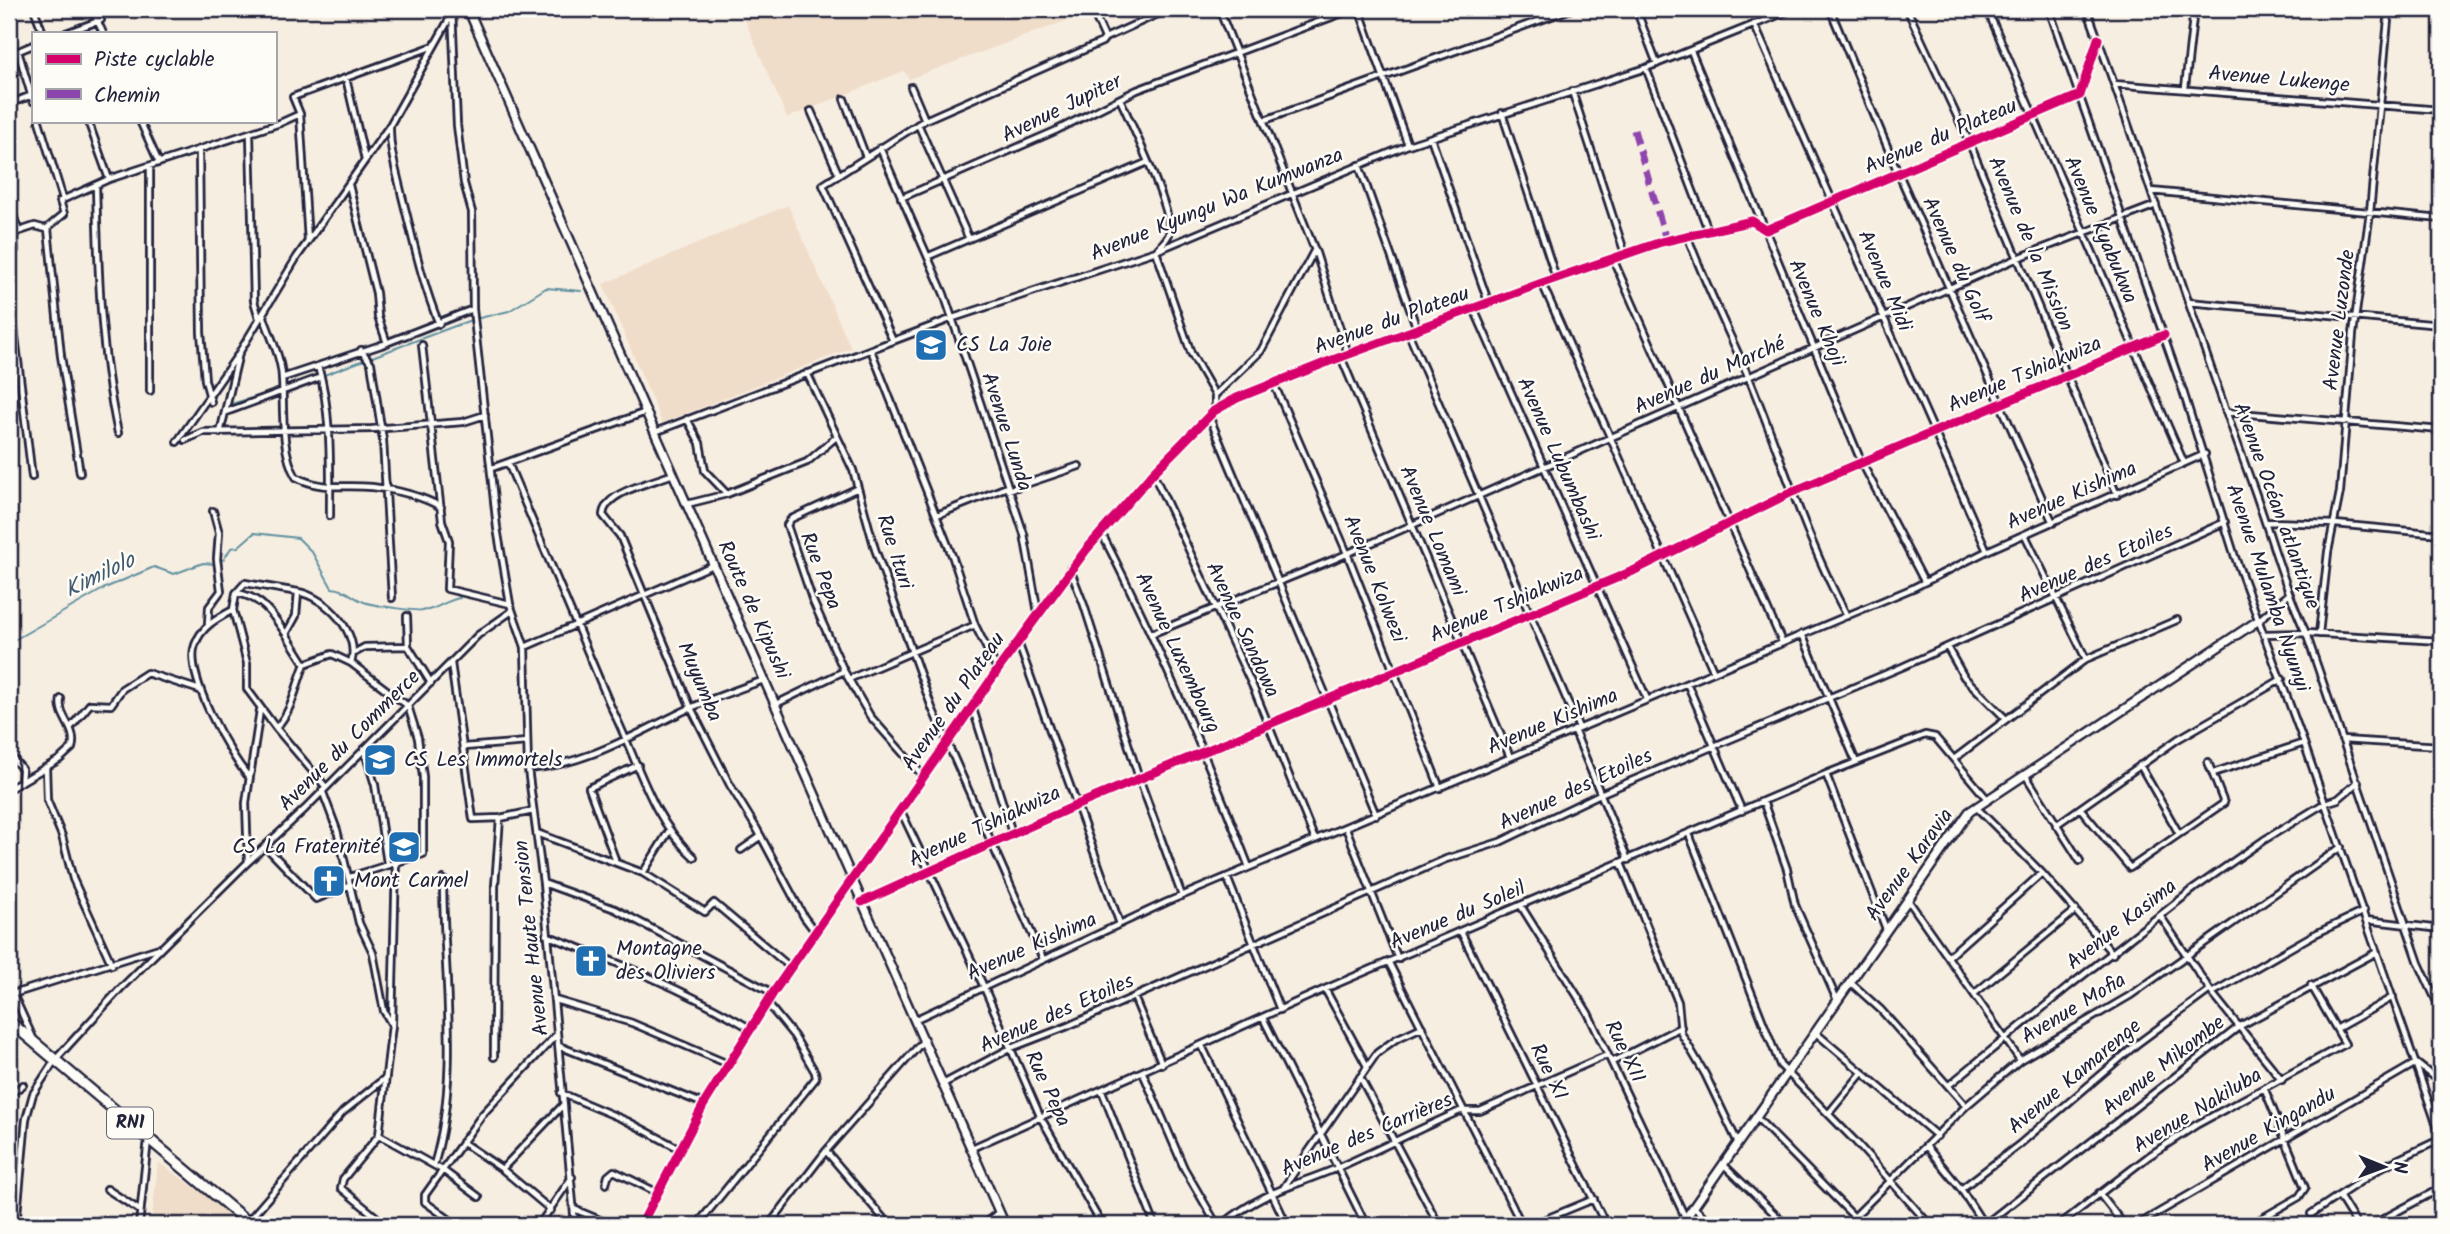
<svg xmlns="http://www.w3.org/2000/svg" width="2450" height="1234" font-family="Kalam,sans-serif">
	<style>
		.built { fill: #f0ddc9 }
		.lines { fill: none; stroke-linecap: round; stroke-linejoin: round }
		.stream { stroke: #60919f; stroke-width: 2 }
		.street-casing { stroke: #22223b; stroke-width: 10 }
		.secondary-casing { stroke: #22223b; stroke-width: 12 }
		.highway-casing { stroke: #22223b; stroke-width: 14 }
		.street { stroke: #fdfcf7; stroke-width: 4.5 }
		.secondary { stroke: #fdfcf7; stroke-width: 7 }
		.highway { stroke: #fdfcf7; stroke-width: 9 }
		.quiet { stroke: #8e44ad; stroke-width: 7; stroke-dasharray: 14 7; stroke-linecap: butt }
		.cycleway-casing { stroke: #fdfcf7; stroke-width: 13 }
		.cycleway { stroke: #d6006c; stroke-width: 9 }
		.labels { text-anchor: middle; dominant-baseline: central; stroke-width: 5; stroke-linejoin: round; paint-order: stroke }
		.shield { fill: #fdfcf7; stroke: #646373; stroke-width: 2 }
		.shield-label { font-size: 19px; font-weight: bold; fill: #22223b }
		.street-label { font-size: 21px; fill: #22223b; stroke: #fdfcf7 }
		.poi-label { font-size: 21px; fill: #22223b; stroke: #fdfcf7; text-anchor: start }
		.water-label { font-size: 23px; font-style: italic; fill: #415a6d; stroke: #fdfcf7 }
	</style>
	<rect width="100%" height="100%" fill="#f7eee2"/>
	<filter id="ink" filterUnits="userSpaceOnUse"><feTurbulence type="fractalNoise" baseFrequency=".0143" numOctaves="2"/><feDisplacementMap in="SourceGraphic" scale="14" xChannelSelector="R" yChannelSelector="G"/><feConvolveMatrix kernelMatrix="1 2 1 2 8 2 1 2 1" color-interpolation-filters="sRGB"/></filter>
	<g filter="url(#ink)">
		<path class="built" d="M740 9H1089L1090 12 909 79 904 71 787 118Z
			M788 205 851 348 662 423 603 284Z
			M158 1162 246 1223 249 1225H151Z"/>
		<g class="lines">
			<path class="stream" d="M324 375 471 320 509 311 546 288 581 291
				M235 403 238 406 231 404 282 389
				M9 643 105 588 154 567 174 574 203 563 216 564 224 559 231 548 238 547 254 533 298 538 312 552 332 588C348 589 353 599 367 603 378 606 418 612 428 610 439 607 448 600 460 598"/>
			<defs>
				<path id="street" d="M34 9 43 33
					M92 9 103 33
					M452 9 457 125 464 183 472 212 473 309 497 528 510 604 525 647 528 769 543 883 575 1225
					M1092 9 1105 38
					M1219 9 1316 253 1348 354
					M1359 9 1408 145
					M1636 9 1657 64
					M1830 9 1894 163 2053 523
					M1907 9 1970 144 2117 495
					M1987 9 2184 463
					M2049 9 2183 391 2235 557 2304 743 2441 1137
					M2087 9C2146 168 2195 330 2254 489 2271 537 2284 586 2306 633L2419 963 2441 1011
					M1754 24 1987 551
					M66 33 101 20
					M18 51 33 101
					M1691 51 1861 461 1924 581
					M9 55 33 45
					M1646 68 1708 230
					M346 78 365 160
					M2114 84 2441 110
					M911 87 925 120
					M2185 88 2194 9
					M1572 91 1625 254
					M844 99 866 157
					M1120 99C1130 121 1175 215 1169 234 1167 240 1160 246 1156 251L1191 353 1215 395V410
					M9 104 32 95
					M811 111 839 175
					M1502 113 1556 278
					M300 114 308 241
					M1265 120 1571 9
					M39 121 63 199
					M88 121 109 179
					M140 121 159 163
					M918 124 969 239
					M390 126C389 150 397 173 402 196 413 239 422 283 439 324
					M250 134 254 301 259 318
					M1431 138 1489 304
					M880 148 944 294 1024 534 1038 613
					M199 151 201 332 205 380 211 402
					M1359 165 1417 329
					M96 185C98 269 100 350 118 433
					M349 185 376 293 378 317 387 343
					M2151 191 2441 219
					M901 198 1055 131 1137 90 1353 9
					M9 205 19 231
					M48 229 61 356 80 473
					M1687 235C1705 284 1728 330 1749 378 1782 458 1806 540 1847 616
					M9 256 15 250 14 233 35 226 46 229 64 214 60 201 109 179 280 123 300 114 293 97 431 47
					M929 256 1148 162
					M1613 259 1782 642
					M1542 283 1714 672
					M9 286 32 477
					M2188 302 2441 325
					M1474 309 1647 699
					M263 314C269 334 281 356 282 377 284 406 280 451 296 477 322 491 344 484 372 487 397 490 420 495 441 507
					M1408 332 1579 728
					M893 341 823 185 925 120 1102 42 1105 38 1169 9
					M422 345 442 521 449 541 447 589 510 604
					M361 350 371 363 383 440 392 598
					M871 350 953 558 975 625
					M1341 357 1510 757
					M318 366C332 414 330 465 330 516
					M807 373 853 470 875 549 932 708 1043 959
					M282 378 381 345 473 309
					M1274 384 1347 553 1440 788
					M150 391V168
					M1215 395 1261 351 1314 251
					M226 412 321 377
					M2226 412 2441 430
					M1209 416 1376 815
					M687 419 700 443 705 471 726 493
					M655 432 953 318 1156 251 1408 145 1646 68 1793 9
					M220 433 239 353 297 257 390 125 451 16
					M185 440 203 432 372 429 463 422 485 415
					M177 442 237 356
					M508 463 611 707C638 759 649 817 694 857
					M492 468 646 412
					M1153 473 1254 689 1315 840
					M673 474C652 483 605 491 603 515L620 536 691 708 730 785 757 829 804 917 816 933
					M1008 490 1079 466
					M687 504 727 494 807 462 835 438
					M937 515 1007 487
					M2266 522 2335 524 2441 534
					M1101 532C1157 641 1205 753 1249 867
					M2025 535 2086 659
					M1070 569 1084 605 1139 778 1182 896
					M236 593C261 596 273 615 286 634
					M233 610C216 619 201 627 195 645 184 674 230 756 249 777
					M407 616 408 646 431 683
					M2259 620 2288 595
					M208 624 209 607 221 591 217 559 219 533 213 511
					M1151 634 1335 559 2018 258 2156 205
					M1802 634 1856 762
					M2265 634 2306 633 2441 641
					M2319 634 2328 552 2340 492 2353 334 2370 212 2389 9
					M1018 642 1120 924
					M525 647 713 565
					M1947 647 1964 677 2006 719
					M354 653 365 647 408 646
					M451 663 473 819 500 818 533 811
					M305 664 332 654 351 663
					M844 671 870 716 923 776
					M849 679 975 625 997 669
					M1687 683 1742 811
					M776 704 844 671 812 599 787 525 791 519 858 488
					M973 709 1012 833
					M71 727 90 704 111 705 122 689 147 673 200 690
					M276 728 247 689V663L233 610 236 593 245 583 298 592
					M1574 730 1628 860
					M2342 740 2441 746
					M464 747 527 742
					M364 749 375 785 387 863
					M9 754 22 769 21 781
					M1954 759 2086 659 2177 620
					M2140 765 2178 832
					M46 767 47 800 62 836 73 879 112 965
					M528 769C586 765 637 733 688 709 713 698 739 689 764 680
					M2213 773 2304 743
					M1826 774 1886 929
					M2026 776 2080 861
					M325 786 276 728C294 708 295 687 305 664L286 634 296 616 298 592C326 597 361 633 351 663L408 706 418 738 423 777V854L350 877
					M9 789 60 759 72 748C78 728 57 717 61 699
					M322 790 337 830 359 923 373 953 384 1011 392 1025 379 1135 343 1179 341 1188 386 1225
					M1763 801 1787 869 1795 905 1837 1000
					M1976 807 2042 873 2113 954
					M2080 808 2130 868 2224 803 2208 762
					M901 811 983 985 1041 1118 1102 1225
					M2056 825 2178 739 2282 679
					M1346 828 1398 959
					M537 833 643 873 705 912 714 903 790 967
					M1689 834 1780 1065 1855 1141 1930 1225
					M265 846 316 899 351 885
					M741 850 761 836
					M615 859 589 788 638 765
					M248 861 246 803 260 710
					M1621 863 1678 1002 1681 1033 1705 1074 1738 1143
					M643 873 669 831
					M1227 877 1280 1010
					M543 883 615 909 773 993
					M1908 900 2020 1060
					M863 902 1077 805 1633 571 1792 492 2164 335
					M1521 906 1588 1013 1686 1219
					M2161 917 2212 993 2282 1080
					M2366 920 2441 929
					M1461 932 1606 1225
					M546 935C614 961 689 991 751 1029
					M1949 956 2042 873
					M1389 963 1522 1225
					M1850 982 1881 1010 1966 1106
					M9 985 33 1038
					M1325 989 1367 1066
					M2212 993 2313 935 2364 911
					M13 994 159 948
					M1974 994 2076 910
					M1134 997 1162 1064
					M555 1000 632 1023 728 1064
					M1263 1018 1366 1225
					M914 1020 1167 902 1913 588 1987 551 2205 454
					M392 1024 396 861
					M2338 1028 2393 997
					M1816 1033 1937 1136
					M559 1046 704 1104
					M1202 1046 1287 1225
					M494 1057 495 886 500 818
					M1612 1062 1681 1027
					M1143 1073 1184 1168 1217 1225
					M1360 1077 1439 1225
					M943 1084 1011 1048 1068 1026 1446 859 1500 842 1600 794 1902 667 2225 522
					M1949 1085 2068 987 2195 888 2264 840 2325 803 2338 799 2358 782
					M1102 1091 1155 1225
					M561 1093 627 1121 680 1149
					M9 1095 23 1085
					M1829 1113 1862 1073
					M1756 1117 1862 1225
					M379 1135 444 1171 479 1197
					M462 1142 502 1169 551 1210
					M1926 1146 1961 1189 1984 1225
					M972 1148 1325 989 1826 774 1925 735 1935 737 1988 800
					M826 1151 889 1225
					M434 1165C461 1074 443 973 443 879
					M1724 1165 1786 1225
					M502 1169 563 1105
					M606 1184 608 1176 614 1171 658 1193
					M1284 1187 1377 1053 1396 1039 1422 1027
					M107 1189 139 1210
					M1961 1189 2020 1144 2137 1044 2210 990
					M2099 1193 2124 1225
					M2339 1196 2357 1225
					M1694 1207 1712 1225
					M574 1209 612 1225
					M2311 1214 2382 1167 2441 1139
					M100 1220 107 1225
					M248 1221 343 1112 384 1079
					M1190 1224 1191 1225
					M16 1225 26 1119 33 1094 55 1060 120 989 248 862 305 809 478 635 512 611
					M139 1225 148 1139
					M457 1225 425 1202V1195L482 1115 557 1034
					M539 1225 572 1177
					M641 1225 704 1104 773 993 1002 664 1086 550 1153 473 1214 411 1237 398 1330 361 1542 283 1661 242 1752 221 1766 230 2080 95 2098 39
					M697 1225 816 1078 815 1072 794 1036 767 1003
					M769 1225 826 1151 923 1041
					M983 1225 999 1212
					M1222 1225C1261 1192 1292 1187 1337 1168 1378 1150 1419 1129 1460 1111H1480L1607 1055
					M1531 1225 1594 1199
					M1846 1225 1966 1106 2020 1060 2131 995 2341 847
					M1984 1225 2240 1026 2377 952
					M2059 1225 2149 1156 2196 1125 2345 1044 2311 985
					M2137 1225 2416 1063 2441 1083
					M2250 1225 2299 1197 2305 1188 2265 1090
					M2372 1225 2441 1188"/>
				<path id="secondary" d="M468 9 1005 1225
					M1681 1225 1969 812 2259 620"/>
				<path id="highway" d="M9 1021 251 1225"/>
			</defs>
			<use href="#street" class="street-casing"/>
			<use href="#secondary" class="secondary-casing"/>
			<use href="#highway" class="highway-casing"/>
			<use href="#street" class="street"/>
			<use href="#secondary" class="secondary"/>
			<use href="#highway" class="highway"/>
			<path class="quiet" d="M1634 130 1666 240"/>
			<defs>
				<path id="cycleway" d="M862 902 1077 805 1633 571 1792 492 2164 335
					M641 1225 704 1104 773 993 1002 664 1086 550 1153 473 1214 411 1237 398 1330 361 1542 283 1661 242 1752 221 1766 230 2080 95 2098 39"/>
			</defs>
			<use href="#cycleway" class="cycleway-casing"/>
			<use href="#cycleway" class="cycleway"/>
		</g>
	</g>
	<defs>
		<symbol id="school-square" viewBox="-11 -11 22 22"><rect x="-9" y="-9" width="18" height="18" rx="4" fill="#1f6fb2" stroke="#fdfcf7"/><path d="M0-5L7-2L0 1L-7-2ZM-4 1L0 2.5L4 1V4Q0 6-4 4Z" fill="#fff"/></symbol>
		<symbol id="church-square" viewBox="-11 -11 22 22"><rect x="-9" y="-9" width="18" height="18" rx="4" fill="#1f6fb2" stroke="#fdfcf7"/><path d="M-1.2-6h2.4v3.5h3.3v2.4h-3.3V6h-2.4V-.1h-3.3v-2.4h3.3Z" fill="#fff"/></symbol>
	</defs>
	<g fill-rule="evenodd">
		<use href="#school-square" x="912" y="326" width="38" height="38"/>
		<use href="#school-square" x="361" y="741" width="38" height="38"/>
		<use href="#school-square" x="385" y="828" width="38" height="38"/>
		<use href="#church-square" x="310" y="862" width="38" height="38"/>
		<use href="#church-square" x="572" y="942" width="38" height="38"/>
	</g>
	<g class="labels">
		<rect class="shield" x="107" y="1107.5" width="46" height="31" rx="5"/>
		<g class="shield-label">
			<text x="130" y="1123">RN1</text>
		</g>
		<g class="street-label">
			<text transform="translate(2279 80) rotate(5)">Avenue Lukenge</text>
			<text transform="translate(1062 109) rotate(-26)">Avenue Jupiter</text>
			<text transform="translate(1941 137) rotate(-23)">Avenue du Plateau</text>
			<text transform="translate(1217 205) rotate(-22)">Avenue Kyungu Wa Kumwanza</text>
			<text transform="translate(2100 230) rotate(67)">Avenue Kyabukwa</text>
			<text transform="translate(2030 244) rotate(67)">Avenue de la Mission</text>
			<text transform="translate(1955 260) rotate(66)">Avenue du Golf</text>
			<text transform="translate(1884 281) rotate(67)">Avenue Midi</text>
			<text transform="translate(1816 313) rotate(67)">Avenue Khoji</text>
			<text transform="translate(2340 320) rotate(-83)">Avenue Luzonde</text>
			<text transform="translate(1392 321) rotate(-20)">Avenue du Plateau</text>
			<text transform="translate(2025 375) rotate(-23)">Avenue Tshiakwiza</text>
			<text transform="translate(1710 376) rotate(-24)">Avenue du Marché</text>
			<text transform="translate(1006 432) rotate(72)">Avenue Lunda</text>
			<text transform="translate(1558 459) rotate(66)">Avenue Lubumbashi</text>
			<text transform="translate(2072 496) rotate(-24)">Avenue Kishima</text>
			<text transform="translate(2276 506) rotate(70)">Avenue Océan atlantique</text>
			<text transform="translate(1432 531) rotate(67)">Avenue Lomami</text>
			<text transform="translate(894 552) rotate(72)">Rue Ituri</text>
			<text transform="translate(2096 564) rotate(-24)">Avenue des Etoiles</text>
			<text transform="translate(820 571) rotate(69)">Rue Pepa</text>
			<text transform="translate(1374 579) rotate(68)">Avenue Kolwezi</text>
			<text transform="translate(2267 588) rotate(71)">Avenue Mulamba Nyunyi</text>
			<text transform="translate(1507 605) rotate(-23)">Avenue Tshiakwiza</text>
			<text transform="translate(753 610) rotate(66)">Route de Kipushi</text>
			<text transform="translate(1242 630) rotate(65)">Avenue Sandowa</text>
			<text transform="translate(1177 653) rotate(65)">Avenue Luxembourg</text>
			<text transform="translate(699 682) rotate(67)">Muyumba</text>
			<text transform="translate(954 702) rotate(-55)">Avenue du Plateau</text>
			<text transform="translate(1553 722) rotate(-23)">Avenue Kishima</text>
			<text transform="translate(350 741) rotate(-45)">Avenue du Commerce</text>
			<text transform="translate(1576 790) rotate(-25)">Avenue des Etoiles</text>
			<text transform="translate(985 827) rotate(-25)">Avenue Tshiakwiza</text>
			<text transform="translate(1910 865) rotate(-54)">Avenue Karavia</text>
			<text transform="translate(1458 916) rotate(-23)">Avenue du Soleil</text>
			<text transform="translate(2122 925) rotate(-38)">Avenue Kasima</text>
			<text transform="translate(532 938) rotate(-96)">Avenue Haute Tension</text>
			<text transform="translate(1032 947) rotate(-24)">Avenue Kishima</text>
			<text transform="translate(2074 1009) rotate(-31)">Avenue Mofia</text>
			<text transform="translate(1057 1014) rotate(-24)">Avenue des Etoiles</text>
			<text transform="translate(1624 1052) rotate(64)">Rue XII</text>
			<text transform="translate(2164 1066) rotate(-38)">Avenue Mikombe</text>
			<text transform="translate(1548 1072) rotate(64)">Rue XI</text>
			<text transform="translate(2075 1077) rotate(-40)">Avenue Kamarenge</text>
			<text transform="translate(1047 1089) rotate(65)">Rue Pepa</text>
			<text transform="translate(2198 1111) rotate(-31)">Avenue Nakiluba</text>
			<text transform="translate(2269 1130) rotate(-30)">Avenue Kingandu</text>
			<text transform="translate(1367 1135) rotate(-23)">Avenue des Carrières</text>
		</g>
		<g class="poi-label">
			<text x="956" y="345">CS La Joie</text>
			<text x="404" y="760">CS Les Immortels</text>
			<text x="380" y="847" text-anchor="end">CS La Fraternité</text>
			<text x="354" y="881">Mont Carmel</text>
			<text x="616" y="949">Montagne<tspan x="616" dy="24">des Oliviers</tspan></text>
		</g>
		<g class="water-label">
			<text transform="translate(100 576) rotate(-26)">Kimilolo</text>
		</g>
	</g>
	<rect width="2450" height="1234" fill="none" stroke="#fdfcf7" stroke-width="35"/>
	<rect x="18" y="18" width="2415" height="1199" fill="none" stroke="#22223b" stroke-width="2.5" filter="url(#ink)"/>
	<rect x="32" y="32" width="245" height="91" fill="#fdfcf7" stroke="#a5a5ac" stroke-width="2"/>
	<rect x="46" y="54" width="35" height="10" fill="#d6006c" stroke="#a5a5ac" stroke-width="2"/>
	<text x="94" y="66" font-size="21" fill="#22223b">Piste cyclable</text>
	<rect x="46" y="89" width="35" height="10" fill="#8e44ad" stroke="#a5a5ac" stroke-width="2"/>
	<text x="94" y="102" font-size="21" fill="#22223b">Chemin</text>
	<g transform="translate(2384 1167) rotate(91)" stroke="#fdfcf7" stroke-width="5" paint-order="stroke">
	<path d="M0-5L12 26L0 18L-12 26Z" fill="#22223b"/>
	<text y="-10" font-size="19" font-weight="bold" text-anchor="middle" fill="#22223b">N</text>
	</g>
</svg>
